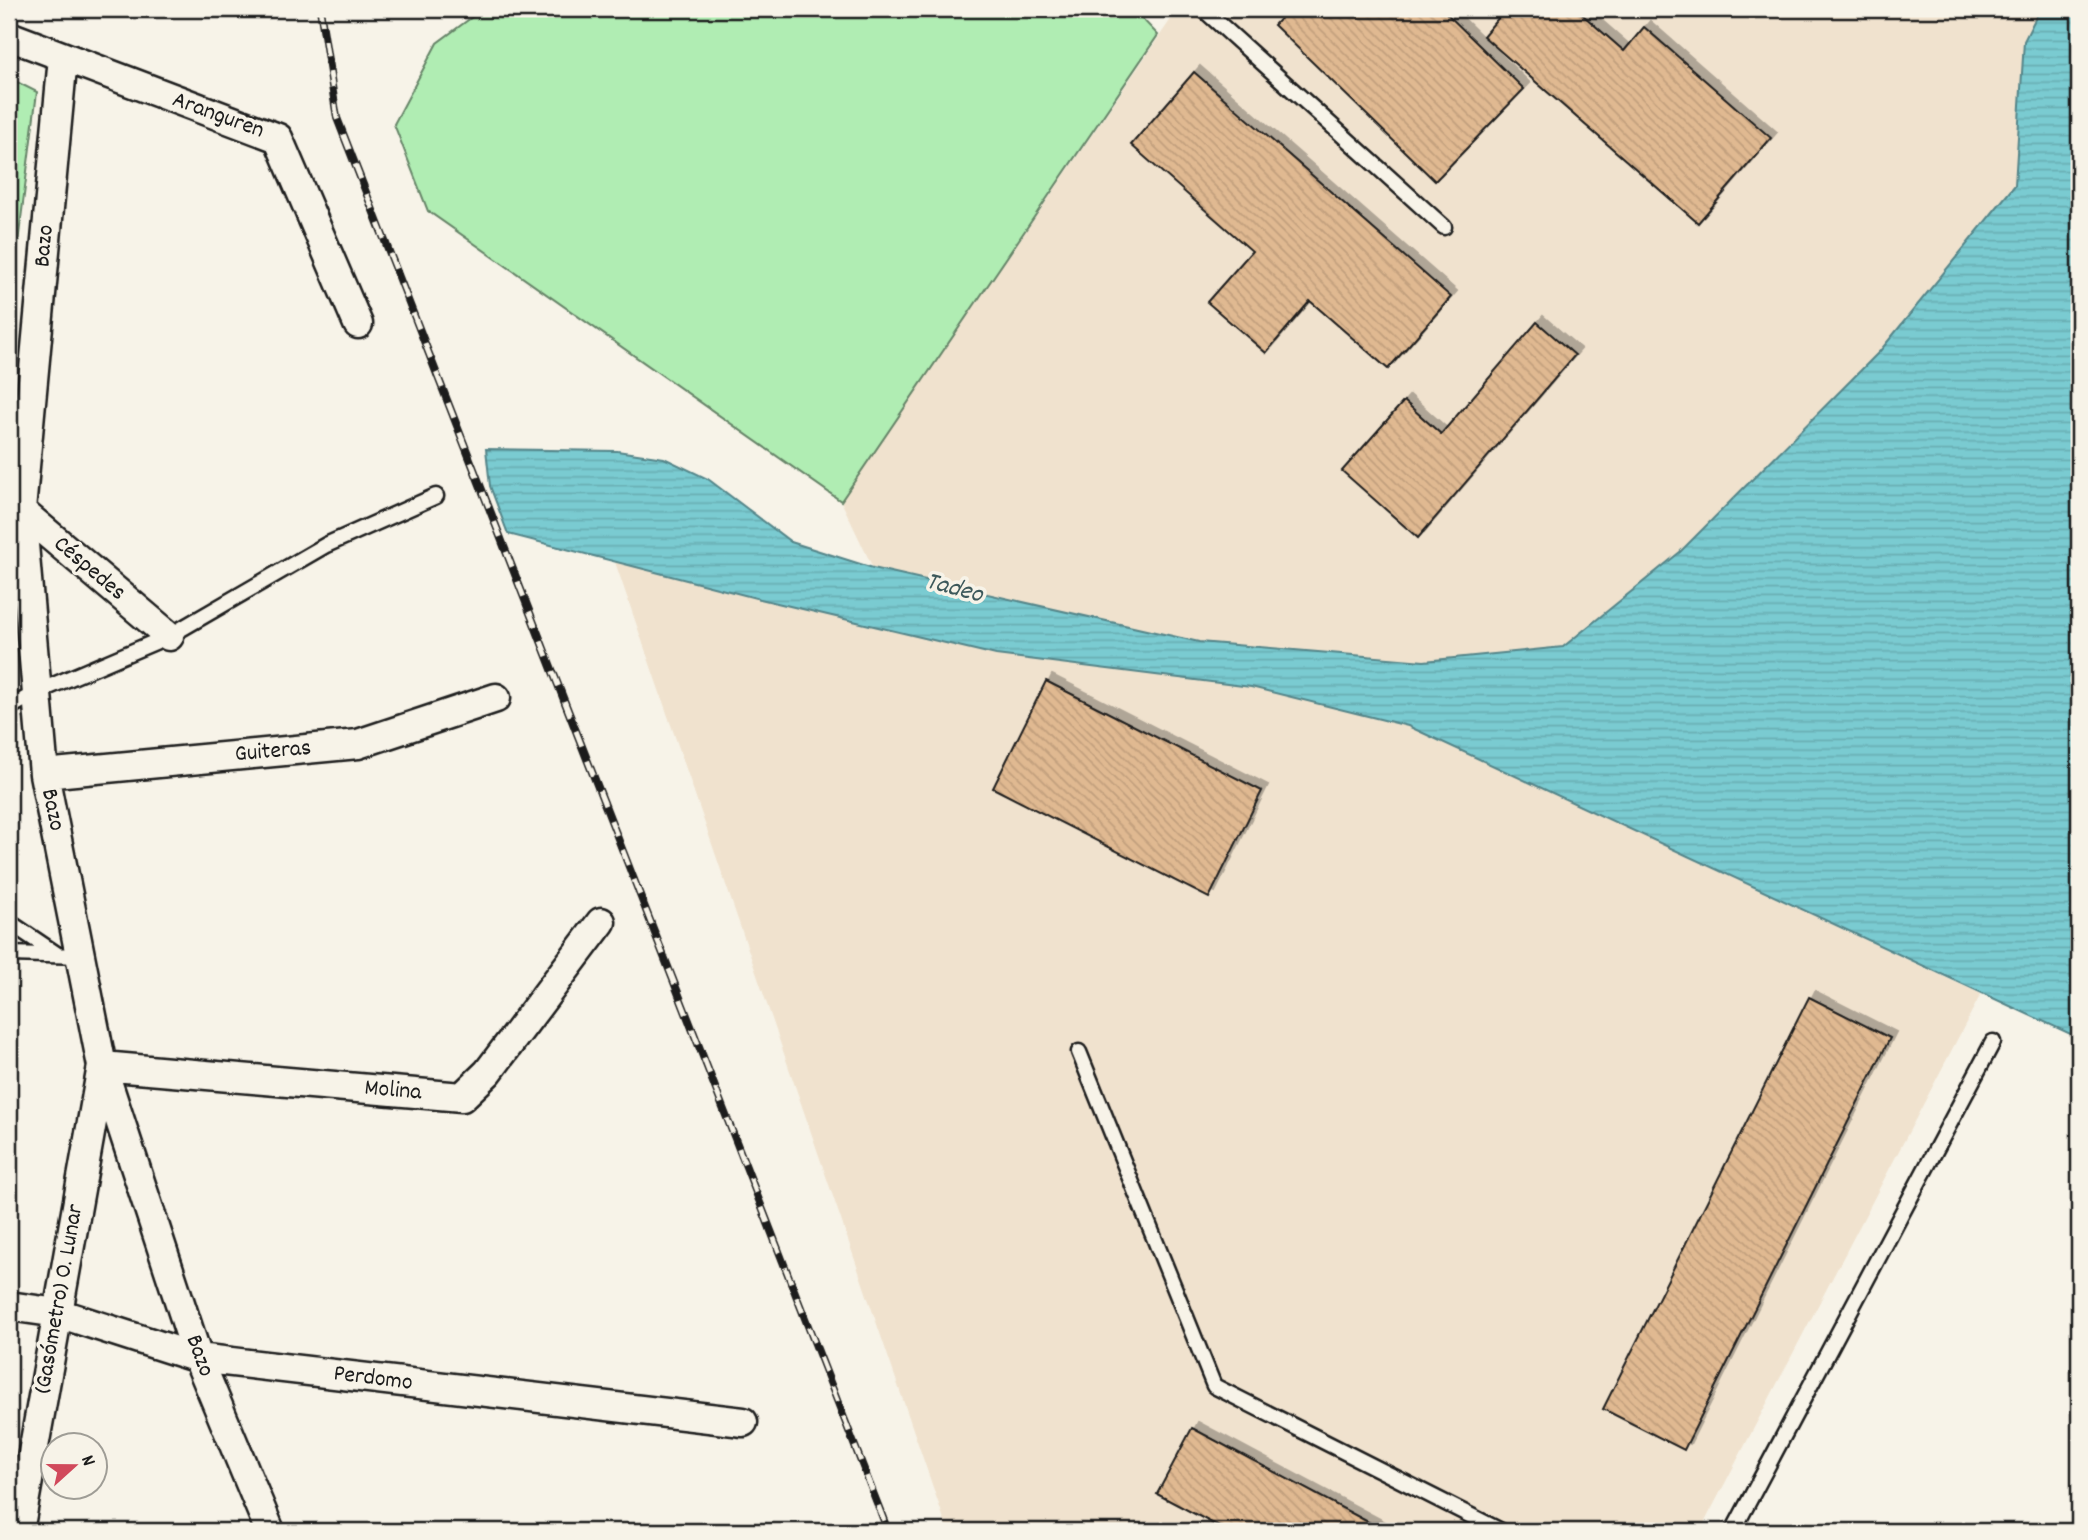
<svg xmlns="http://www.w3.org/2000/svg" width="2088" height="1540" font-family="Dekko,sans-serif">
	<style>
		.built { fill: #f0e2ce }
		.green { fill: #b0edb3; stroke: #668468; stroke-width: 2 }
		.water { fill: url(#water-rules); stroke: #548589; stroke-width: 2 }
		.building { fill: url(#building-back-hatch); stroke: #1c1c1c; stroke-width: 2; filter: url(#shadow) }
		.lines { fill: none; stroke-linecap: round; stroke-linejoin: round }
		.lane-casing { stroke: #1c1c1c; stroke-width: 19 }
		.street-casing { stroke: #1c1c1c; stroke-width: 33 }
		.lane { stroke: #f7f3e8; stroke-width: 14 }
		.street { stroke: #f7f3e8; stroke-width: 28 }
		.rail-casing { stroke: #1c1c1c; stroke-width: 8 }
		.rail { stroke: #f7f3e8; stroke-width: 5; stroke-dasharray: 16; stroke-linecap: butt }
		.labels { text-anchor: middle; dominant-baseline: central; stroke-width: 7; stroke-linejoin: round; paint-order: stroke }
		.street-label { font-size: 24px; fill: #1c1c1c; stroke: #f7f3e8 }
		.water-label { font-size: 26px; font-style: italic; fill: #3d595b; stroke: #f7f3e8 }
	</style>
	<defs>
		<pattern id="water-rules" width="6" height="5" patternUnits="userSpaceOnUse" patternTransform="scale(1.75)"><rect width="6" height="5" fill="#7acbd1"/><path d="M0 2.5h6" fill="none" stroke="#69aeb3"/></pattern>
		<pattern id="building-back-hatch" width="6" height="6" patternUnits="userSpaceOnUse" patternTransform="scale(1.75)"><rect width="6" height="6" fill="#e0b991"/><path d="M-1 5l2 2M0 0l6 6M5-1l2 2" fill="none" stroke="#c09e7c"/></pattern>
		<filter id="shadow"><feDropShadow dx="6" dy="-6" stdDeviation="0" flood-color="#0004"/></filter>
	</defs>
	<rect width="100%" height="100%" fill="#f7f3e8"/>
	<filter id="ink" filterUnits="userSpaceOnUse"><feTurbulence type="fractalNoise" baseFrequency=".0143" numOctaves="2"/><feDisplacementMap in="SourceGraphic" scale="14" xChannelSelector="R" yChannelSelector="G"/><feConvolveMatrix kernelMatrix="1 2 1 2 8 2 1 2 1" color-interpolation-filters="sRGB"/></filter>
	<g filter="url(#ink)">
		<path class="built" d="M1178 9H2040L2024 41 2015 185 1880 351 1680 552 1563 647 1424 661 1199 642 873 568 841 501Z
			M615 562 756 598 1251 687 1408 726 1981 994 1700 1531H948Z"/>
		<path class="green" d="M483 9H1133L1158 35 841 501 428 211 394 124 437 43Z
			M9 78 37 92 9 314Z"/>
		<path class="water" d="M2040 9H2079V1038L1408 726 1251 687 996 655 756 598 508 534 490 486 486 449 617 451 664 458 708 479 791 542 873 568 1199 642 1424 661 1563 647 1680 552 1880 351 2015 185 2024 41Z"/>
		<path class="building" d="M1289 9H1442L1524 89 1435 181 1274 25Z
			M1506 9H1576L1624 51 1644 27 1771 138 1698 223 1483 36Z
			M1194 72 1451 297 1388 369 1310 301 1266 353 1207 302 1252 251 1131 145Z
			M1537 322 1575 355 1418 538 1342 471 1404 401 1441 434Z
			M1046 681 1262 791 1209 898 993 788Z
			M1809 997 1890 1038 1684 1450 1603 1409Z
			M1192 1428 1385 1531H1227L1157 1494Z"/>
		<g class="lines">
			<defs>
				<path id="lane" d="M1203 9 1444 227
					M9 708 37 692 169 636 326 545 436 496
					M9 922 58 955
					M9 954 82 956
					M1079 1052 1214 1386 1501 1531
					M1733 1531 1993 1042"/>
				<path id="street" d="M9 36 278 138 358 324
					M63 57 21 510 44 774 102 1066 198 1358 270 1531
					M14 505 169 636
					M44 774 358 744 496 698
					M9 1306 58 1313 198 1358 743 1422
					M19 1531 102 1066 462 1097 488 1072 601 922"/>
			</defs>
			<use href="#lane" class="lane-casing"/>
			<use href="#street" class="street-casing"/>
			<use href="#lane" class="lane"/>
			<use href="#street" class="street"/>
			<defs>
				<path id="rail" d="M320 9 337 118 888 1531"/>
			</defs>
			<use href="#rail" class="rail-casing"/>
			<use href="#rail" class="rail"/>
		</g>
	</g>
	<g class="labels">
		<g class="street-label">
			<text transform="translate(218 116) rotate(20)">Aranguren</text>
			<text transform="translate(45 246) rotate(-85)">Bazo</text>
			<text transform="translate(89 569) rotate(40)">Céspedes</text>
			<text transform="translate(273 752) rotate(-5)">Guiteras</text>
			<text transform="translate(52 810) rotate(78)">Bazo</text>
			<text transform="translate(393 1091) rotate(5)">Molina</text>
			<text transform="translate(60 1299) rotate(-80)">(Gasómetro) O. Lunar</text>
			<text transform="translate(199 1356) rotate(70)">Bazo</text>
			<text transform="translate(373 1379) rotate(7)">Perdomo</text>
		</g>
		<g class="water-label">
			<text transform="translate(954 589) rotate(15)">Tadeo</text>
		</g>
	</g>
	<rect width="2088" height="1540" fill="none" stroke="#f7f3e8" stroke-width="35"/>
	<rect x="18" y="18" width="2053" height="1505" fill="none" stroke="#1c1c1c" stroke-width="2.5" filter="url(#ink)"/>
	<g transform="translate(74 1466) rotate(69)"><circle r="33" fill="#f7f3e8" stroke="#9f9d96" stroke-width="2"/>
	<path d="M0-5L12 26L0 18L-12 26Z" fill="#d1495b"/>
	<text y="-10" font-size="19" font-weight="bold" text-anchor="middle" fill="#1c1c1c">N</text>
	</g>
</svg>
